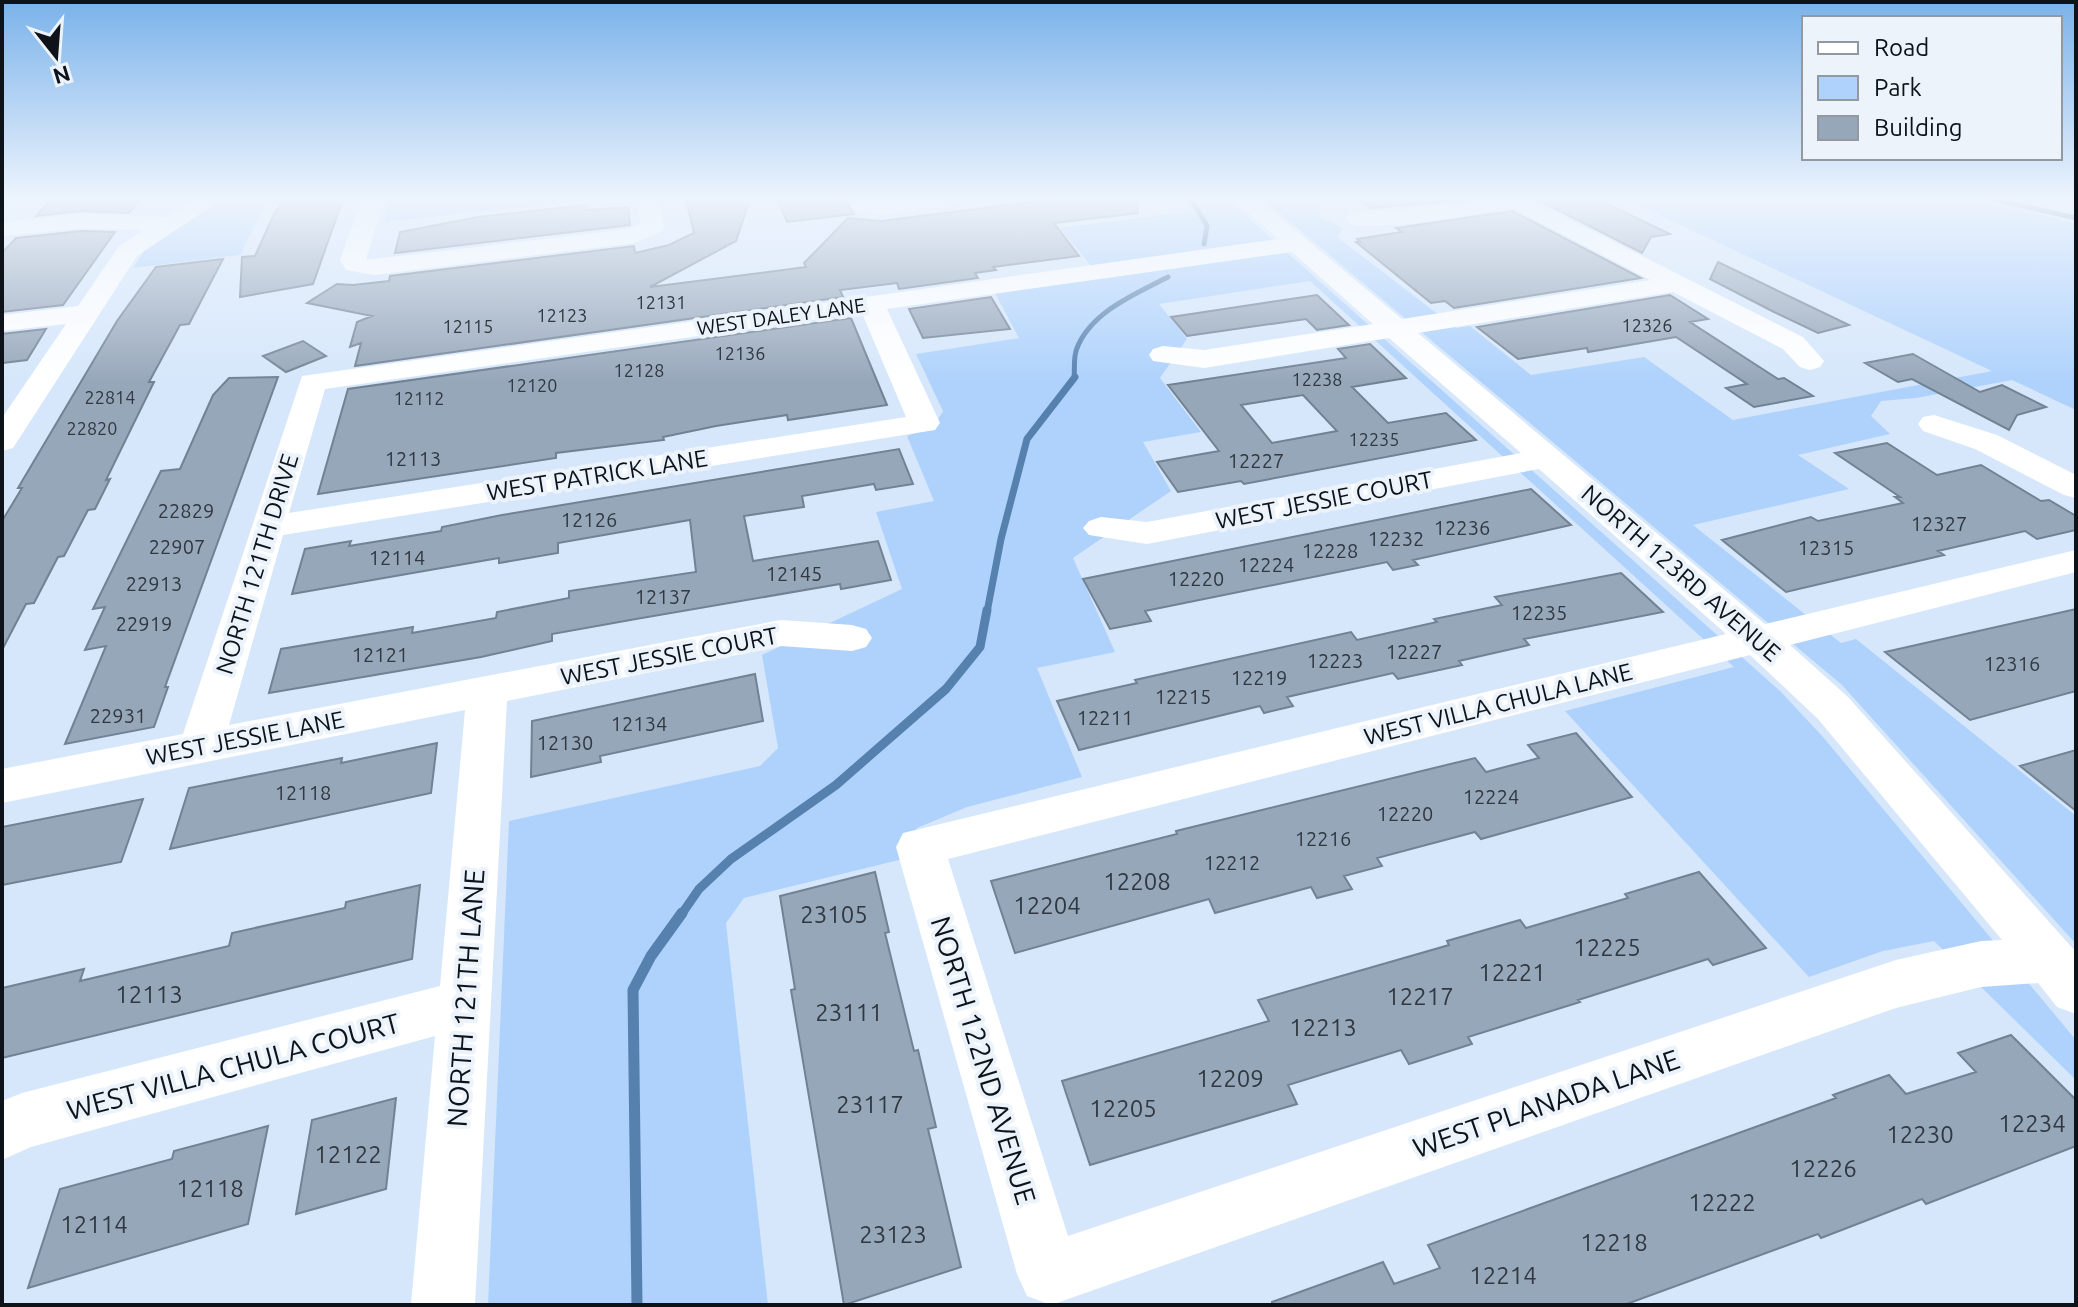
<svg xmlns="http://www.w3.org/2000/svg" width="2078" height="1307" font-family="Ubuntu,sans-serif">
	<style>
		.green { fill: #aed2fc }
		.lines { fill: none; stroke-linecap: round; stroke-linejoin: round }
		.stream-far3 { stroke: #5680ae; stroke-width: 5 }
		.stream-far2 { stroke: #5680ae; stroke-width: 7 }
		.stream-far1 { stroke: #5680ae; stroke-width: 9 }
		.stream { stroke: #5680ae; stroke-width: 11 }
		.building { fill: #97a7ba; stroke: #728293; stroke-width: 2; fill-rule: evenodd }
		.minor { fill: #fff; fill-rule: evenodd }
		.labels { text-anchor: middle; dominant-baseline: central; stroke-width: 8; stroke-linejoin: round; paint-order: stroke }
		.far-number-label { font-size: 18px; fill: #303841 }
		.far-street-label { font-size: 20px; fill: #0d1319; stroke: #ecf3fb }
		.number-label { font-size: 20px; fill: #303841 }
		.street-label { font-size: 24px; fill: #0d1319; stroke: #ecf3fb }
		.near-number-label { font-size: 24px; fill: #303841 }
		.near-street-label { font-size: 28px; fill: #0d1319; stroke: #ecf3fb }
	</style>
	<rect width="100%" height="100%" fill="#d6e7fb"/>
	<path class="green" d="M224 199H268L240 255 133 268 144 251Z
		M390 199H595L384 222Z
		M1180 199H1227L1781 692 1823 737 2076 1040V1080L1934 941 1883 951 1809 977 1565 711 1734 667 1310 281 1159 304 1187 339 1160 378 1201 432 1143 442 1171 491 1073 558 1115 652 1037 668 1082 777 967 807 917 828 903 859 744 898 726 923 768 1305H488L509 821 760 766 778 748 762 655 902 589 876 512 934 501 907 436 934 426 943 411 916 354 1019 338 995 293 1101 278 1060 228 1192 211Z
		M1263 199H1310L1321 208 1320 217 1343 228 1337 237 1456 328 1470 326 1531 375 1644 357 1733 420 1992 371 1625 199H1967L2076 223V410L2012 380 1916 398 1881 401 1871 416 1890 434 1798 455 1849 489 1693 525 1841 643 1856 639 2076 816V944L1842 685Z"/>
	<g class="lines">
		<path class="stream-far3" d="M1191 199 1207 226 1204 244
			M1992 199 2076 218
			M1074 379C1075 370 1073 357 1077 348 1091 312 1135 294 1168 277"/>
		<path class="stream-far2" d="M987 612 1001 539 1027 439 1075 377"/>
		<path class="stream-far1" d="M681 915 699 889 731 859 836 785 946 689 980 647 987 610"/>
		<path class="stream" d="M637 1305 633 990 651 956 682 913"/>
	</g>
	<path class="building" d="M51 199H140L129 213 81 211 36 216Z
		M284 199H343L313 284 240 297 242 257 255 256 274 214Z
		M686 199H750L736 241 650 287 806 267 804 263 848 218 881 221 1055 199H1137L1138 213 1054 223 1079 256 993 267 996 270 975 273 978 278 899 289 897 283 840 290 843 297 355 366 361 343 350 347 357 322 372 316 307 303 337 284 353 285 389 281 390 276 634 246 635 253 669 245 694 233Z
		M777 199H844L854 214 787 222Z
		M1358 199H1475L1370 208Z
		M1565 199H1597L1670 234 1651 237 1642 253 1544 203Z
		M586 205 587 210 628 207 630 225 395 253 400 232 411 230 478 217Z
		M1512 211 1641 278 1454 308 1445 301 1431 303 1356 242H1360L1357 239 1402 232 1396 228Z
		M81 231 115 232 63 305 2 312V253L16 238Z
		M223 259 189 324 180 325 149 382H154L106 480 110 479 95 509 88 510 64 556 58 557 34 603 26 604 2 650V521L22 488H18L117 321 156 267Z
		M1718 262 1772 288 1849 325 1818 333 1774 312 1710 279Z
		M1317 295 1349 325 1317 330 1306 319 1187 336 1171 317Z
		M1670 295 1708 319 1690 322 1778 379 1784 378 1813 396 1754 407 1726 388 1747 384 1676 337 1588 352 1587 348 1518 359 1477 327Z
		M991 297 1010 329 923 338 909 309Z
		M851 318 887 405 788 420 787 415 716 426 663 437 664 440 556 453V458L318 494 348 389Z
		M46 329 27 360 2 363V334Z
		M303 341 326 356 286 372 263 356Z
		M1370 344 1406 378 1352 387 1388 423 1446 413 1476 440 1244 484 1241 481 1178 492 1157 462 1219 451 1168 385 1346 358 1338 349ZM1303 395 1337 431 1272 443 1241 405Z
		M1913 354 1980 392 2002 385 2046 407 2017 415 2009 430 1912 379 1898 382 1865 363Z
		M278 377 165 687H168L154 727 65 744 106 646 85 650 105 607 93 609 161 471 180 469 213 395 229 378Z
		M1887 443 1937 475 1981 465 2041 501 2049 500 2076 516V530L2037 539 2025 531 1938 551 1944 555 1786 592 1722 540 1811 517 1818 521 1903 503 1895 497H1900L1835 453Z
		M899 449 913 484 876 490 874 484 802 496 804 507 744 516 753 561 878 541 891 580 841 589 840 584 636 619 552 634V641L481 657 269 693 281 649 413 627 412 633 496 618 497 612 569 598V591L696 572 690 520 558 543V553L499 563V558L292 594 305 549 351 541 349 546 441 531 442 527 502 515Z
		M1531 489 1571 525 1413 560 1418 565 1393 570 1387 562 1145 611 1151 621 1110 629 1083 579Z
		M1621 573 1663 612 1524 639 1529 645 1459 661 1462 665 1398 679 1393 673 1287 697 1293 706 1264 713 1260 706 1079 750 1057 701 1137 683 1135 680 1351 632 1357 640 1437 622 1434 619 1502 605 1495 597Z
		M2076 609V691L1970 720 1885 652Z
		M755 674 763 721 600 756 601 762 531 777 532 721Z
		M1576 733 1632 797 1481 839 1475 832 1377 858 1382 866 1344 876 1352 889 1317 898 1311 887 1215 913 1209 899 1015 953 991 881 1177 834 1176 831 1475 758 1486 772 1539 758 1528 745Z
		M437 743 431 793 170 849 189 788 342 758 341 763Z
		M2076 750V811L2020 766Z
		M143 799 121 862 2 885V827Z
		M875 872 889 932 885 933 914 1051 918 1050 936 1127 928 1129 961 1267 844 1305 791 990 795 989 780 896Z
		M1699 872 1766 948 1713 965 1708 959 1578 1000 1580 1002 1468 1037 1472 1044 1409 1064 1401 1050 1288 1085 1297 1104 1090 1165 1062 1081 1269 1021 1258 1000 1449 945 1447 941 1520 920 1526 928 1628 898 1625 894Z
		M420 885 412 959 2 1058V988L84 969 80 981 229 946 232 933 345 908 346 902Z
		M2011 1035 2076 1100V1146L1926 1204 1922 1199 1821 1238 1818 1234 1624 1305H1272V1302L1383 1262 1394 1284 1440 1268 1428 1245 1836 1098 1833 1095 1889 1075 1906 1094 1976 1072 1958 1053Z
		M396 1098 386 1189 296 1214 312 1120Z
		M268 1126 248 1224 28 1288 60 1189 172 1159 174 1151Z"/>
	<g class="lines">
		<path class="minor" d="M195 199H221L137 256 13 448 2 451V418L66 324 2 331V315L78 306 119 246 144 230 81 228 2 236V222L81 214 166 217Z
			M362 199H384L366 259H374L628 229 640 224 638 199H660L664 227 660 232 634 243 374 275 346 270 340 260Z
			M847 199H960L957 204 949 206 882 214 854 211Z
			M1234 199H1258L1402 319 1650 280 1513 208 1410 224 1358 226 1350 224 1346 219 1350 214 1358 212C1415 210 1471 199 1529 199L1803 337 1824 361 1820 367 1810 370 1800 367 1783 349 1673 292 1418 333 1765 624 2076 550V572L1790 645 1848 697 2076 952V1014L2057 1007 2038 983 1981 987 1896 1008 1051 1305 1027 1296 1017 1274 896 847 903 833 1726 634 1539 469 1147 544 1089 535 1083 528 1089 521 1101 517 1147 522 1521 453 1389 338 1204 368 1153 361 1149 355 1153 349 1163 346 1204 350 1373 324 1292 252 887 309 940 423 935 430 283 535 229 725 781 620 852 625 866 629 872 638 866 647 852 651 781 646 507 701 475 1305H411L435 1036 31 1147 2 1160V1101L22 1093 440 986 465 710 2 803V769L183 734 302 376 1278 239ZM862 313 906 417 289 513 325 389ZM1750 655 1818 719 2002 940 1981 941 1896 960 1068 1236 948 859Z
			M1934 415 1997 435 2076 475V498L2064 495 1975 449 1923 431 1918 424 1923 417Z"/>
	</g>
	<linearGradient id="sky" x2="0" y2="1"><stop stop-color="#7ab2ea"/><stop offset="0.52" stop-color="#edf4fd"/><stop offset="1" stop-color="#edf4fd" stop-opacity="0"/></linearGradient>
	<rect width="2078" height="382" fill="url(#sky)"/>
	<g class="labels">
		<g class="far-number-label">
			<text x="661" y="302">12131</text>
			<text x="562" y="315">12123</text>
			<text x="1647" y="325">12326</text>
			<text x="468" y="326">12115</text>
			<text x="740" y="353">12136</text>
			<text x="639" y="370">12128</text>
			<text x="1317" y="379">12238</text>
			<text x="532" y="385">12120</text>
			<text x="110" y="397">22814</text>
			<text x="419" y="398">12112</text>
			<text x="92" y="428">22820</text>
			<text x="1374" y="439">12235</text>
		</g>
		<g class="far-street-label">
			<text transform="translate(781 316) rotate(-8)">WEST DALEY LANE</text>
		</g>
		<g class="number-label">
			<text x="413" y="458">12113</text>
			<text x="1256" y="460">12227</text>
			<text x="186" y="510">22829</text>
			<text x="589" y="519">12126</text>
			<text x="1939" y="523">12327</text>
			<text x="1462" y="527">12236</text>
			<text x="1396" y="538">12232</text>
			<text x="177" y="546">22907</text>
			<text x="1826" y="547">12315</text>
			<text x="1330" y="550">12228</text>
			<text x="397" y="557">12114</text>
			<text x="1266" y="564">12224</text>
			<text x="794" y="573">12145</text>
			<text x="1196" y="578">12220</text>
			<text x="154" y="583">22913</text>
			<text x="663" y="596">12137</text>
			<text x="1539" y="612">12235</text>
			<text x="144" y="623">22919</text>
			<text x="1414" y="651">12227</text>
			<text x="380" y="654">12121</text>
			<text x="1335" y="660">12223</text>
			<text x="2012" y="663">12316</text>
			<text x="1259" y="677">12219</text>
			<text x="1183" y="696">12215</text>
			<text x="118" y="715">22931</text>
			<text x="1105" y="717">12211</text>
			<text x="639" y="723">12134</text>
			<text x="565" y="742">12130</text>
			<text x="303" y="792">12118</text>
			<text x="1491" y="796">12224</text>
			<text x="1405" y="813">12220</text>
			<text x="1323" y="838">12216</text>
			<text x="1232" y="862">12212</text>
		</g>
		<g class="street-label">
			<text transform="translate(597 475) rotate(-9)">WEST PATRICK LANE</text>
			<text transform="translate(1324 500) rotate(-11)">WEST JESSIE COURT</text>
			<text transform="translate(257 564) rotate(-73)">NORTH 121TH DRIVE</text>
			<text transform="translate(1681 573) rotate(41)">NORTH 123RD AVENUE</text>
			<text transform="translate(669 656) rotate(-11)">WEST JESSIE COURT</text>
			<text transform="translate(1498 704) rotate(-14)">WEST VILLA CHULA LANE</text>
			<text transform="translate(245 738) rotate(-11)">WEST JESSIE LANE</text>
		</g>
		<g class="near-number-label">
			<text x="1137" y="881">12208</text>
			<text x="1047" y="905">12204</text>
			<text x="834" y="914">23105</text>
			<text x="1607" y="947">12225</text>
			<text x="1512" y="972">12221</text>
			<text x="149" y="994">12113</text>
			<text x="1420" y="996">12217</text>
			<text x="849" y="1012">23111</text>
			<text x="1323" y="1027">12213</text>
			<text x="1230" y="1078">12209</text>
			<text x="870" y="1104">23117</text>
			<text x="1123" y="1108">12205</text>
			<text x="2032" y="1123">12234</text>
			<text x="1920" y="1134">12230</text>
			<text x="348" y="1154">12122</text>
			<text x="1823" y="1168">12226</text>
			<text x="210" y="1188">12118</text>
			<text x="1722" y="1202">12222</text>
			<text x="94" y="1224">12114</text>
			<text x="893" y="1234">23123</text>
			<text x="1614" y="1242">12218</text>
			<text x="1503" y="1275">12214</text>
		</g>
		<g class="near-street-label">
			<text transform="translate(465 998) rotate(-86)">NORTH 121TH LANE</text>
			<text transform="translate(984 1060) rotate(73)">NORTH 122ND AVENUE</text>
			<text transform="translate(233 1066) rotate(-15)">WEST VILLA CHULA COURT</text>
			<text transform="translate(1546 1103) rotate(-19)">WEST PLANADA LANE</text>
		</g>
	</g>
	<rect width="2078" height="1307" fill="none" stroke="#0d1319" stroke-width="8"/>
	<rect x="1802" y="16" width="260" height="144" fill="#ecf3fb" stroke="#9399a1" stroke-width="2"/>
	<rect x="1818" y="42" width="40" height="12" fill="#ffffff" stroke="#9399a1" stroke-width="2"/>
	<text x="1874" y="56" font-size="24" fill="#0d1319">Road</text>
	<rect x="1818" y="76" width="40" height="24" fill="#aed2fc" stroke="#9399a1" stroke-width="2"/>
	<text x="1874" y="96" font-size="24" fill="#0d1319">Park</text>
	<rect x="1818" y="116" width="40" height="24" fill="#97a7ba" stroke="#9399a1" stroke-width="2"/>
	<text x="1874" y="136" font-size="24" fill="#0d1319">Building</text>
	<g transform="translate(56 56) rotate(163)" stroke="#ecf3fb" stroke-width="6" paint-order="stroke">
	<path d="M0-6L14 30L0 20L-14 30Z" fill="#0d1319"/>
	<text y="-12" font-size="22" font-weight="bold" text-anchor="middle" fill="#0d1319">N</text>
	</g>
</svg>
